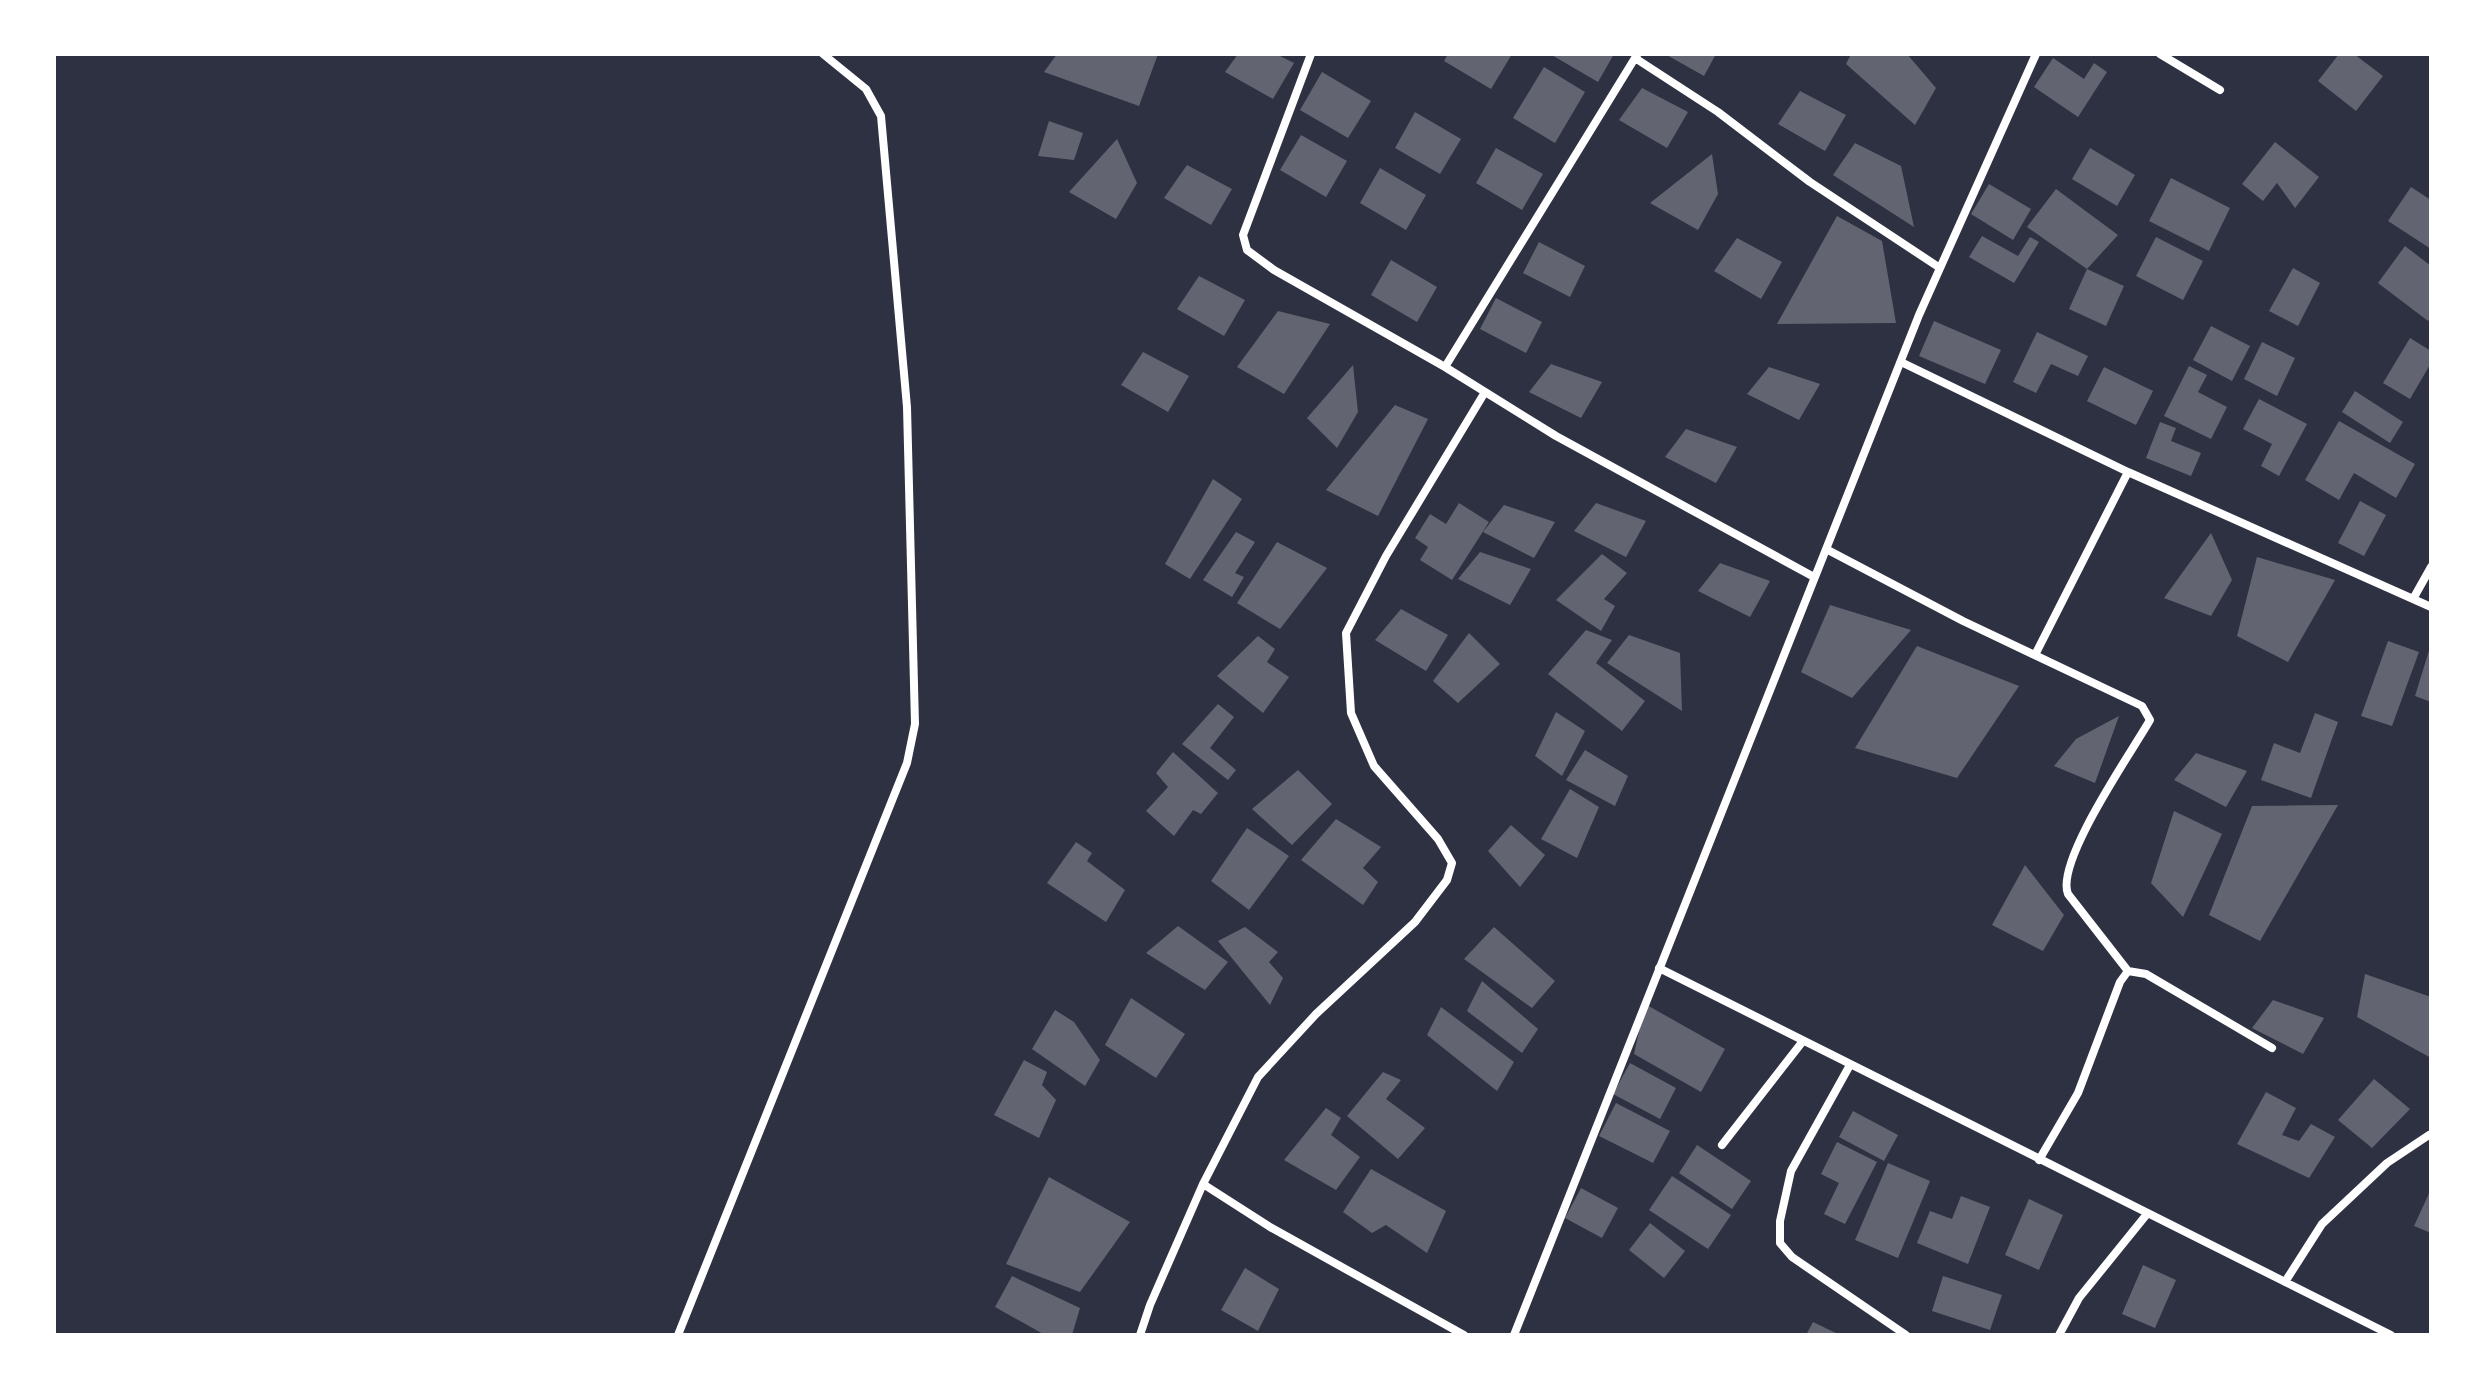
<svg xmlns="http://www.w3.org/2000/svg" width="2485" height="1389" font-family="'Roboto Condensed',sans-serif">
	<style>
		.building { fill: #626471 }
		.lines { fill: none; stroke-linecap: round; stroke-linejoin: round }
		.minor { stroke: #fff; stroke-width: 8 }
	</style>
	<rect width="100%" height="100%" fill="#2d3142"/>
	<path class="building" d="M1057 54H1158L1139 106 1044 72Z
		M1238 54H1276L1294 63 1273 99 1225 72Z
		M1448 54H1512L1491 89 1444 61Z
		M1550 54H1614L1598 82Z
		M1665 54H1716L1704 76Z
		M1851 54H1907L1936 88 1915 125 1846 64Z
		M2339 54H2354L2383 76 2356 111 2318 81Z
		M2053 58 2084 79 2094 63 2107 72 2078 117 2034 87Z
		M1544 67 1585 92 1555 143 1513 118Z
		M1322 72 1371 101 1348 138 1300 110Z
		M1642 88 1688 112 1667 148 1619 120Z
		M1800 91 1846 115 1825 151 1778 124Z
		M1415 112 1461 139 1440 174 1395 148Z
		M1049 121 1083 133 1074 160 1038 156Z
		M1301 135 1347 161 1326 197 1280 170Z
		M1117 139 1137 183 1116 219 1069 192Z
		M2275 142 2319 177 2295 208 2277 183 2263 201 2242 184Z
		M1855 143 1901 166 1914 227 1833 175Z
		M1496 148 1543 174 1522 210 1476 183Z
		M2090 148 2135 175 2117 206 2072 179Z
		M1712 154 1718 194 1698 230 1650 203Z
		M1187 165 1232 189 1211 225 1164 198Z
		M1380 168 1426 195 1406 230 1360 203Z
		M2171 178 2230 208 2209 251 2149 221Z
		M1989 184 2031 209 2013 240 1971 214Z
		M2411 187 2431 200V249L2388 221Z
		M2056 189 2118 235 2087 269 2027 227Z
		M1837 216 1882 241 1896 323 1777 324Z
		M1982 236 2018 256 2030 237 2039 242 2014 283 1969 257Z
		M2156 237 2203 261 2183 300 2136 276Z
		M1737 238 1782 262 1761 299 1714 271Z
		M1539 242 1585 266 1570 297 1523 273Z
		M2405 246 2431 266V317L2428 321 2378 283Z
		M1391 260 1437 287 1417 322 1371 295Z
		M2293 268 2320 283 2298 326 2269 311Z
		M2087 269 2124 286 2106 326 2069 309Z
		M1199 276 1245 300 1224 336 1177 309Z
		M1496 298 1542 322 1526 353 1480 329Z
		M1278 311 1330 324 1284 394 1237 367Z
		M1934 321 2001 350 1985 384 1919 356Z
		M2211 326 2250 346 2232 381 2193 360Z
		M2037 332 2088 356 2078 376 2051 364 2036 393 2013 382Z
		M2410 338 2431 351V363L2410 399 2383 383Z
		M2262 342 2295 358 2277 396 2244 379Z
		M1143 352 1189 376 1168 412 1121 385Z
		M1551 364 1602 382 1581 418 1529 392Z
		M1353 365 1358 412 1337 448 1307 418Z
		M2189 366 2207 375 2198 392 2227 407 2211 439 2164 416Z
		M1769 367 1820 384 1799 420 1747 394Z
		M2104 367 2153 391 2136 425 2087 401Z
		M2355 391 2403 422 2390 443 2342 412Z
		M2259 399 2307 424 2279 476 2261 466 2272 444 2243 429Z
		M1395 405 1428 419 1378 516 1326 490Z
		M2339 421 2415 464 2396 498 2354 473 2339 500 2305 480Z
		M2160 422 2176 428 2171 441 2201 453 2191 476 2146 458Z
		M1686 429 1737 447 1716 483 1665 457Z
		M1213 479 1242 499 1190 579 1165 564Z
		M2360 501 2386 515 2364 556 2338 543Z
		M1459 503 1489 522 1452 580 1420 560 1428 547 1415 538 1430 514 1446 524Z
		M1596 503 1646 521 1626 557 1574 531Z
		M1504 505 1555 522 1534 558 1483 532Z
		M1236 532 1255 542 1235 573 1244 577 1232 597 1203 580Z
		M2211 533 2232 580 2211 616 2164 598Z
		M1277 542 1327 568 1280 629 1237 603Z
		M1480 552 1531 569 1510 605 1458 579Z
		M1602 554 1627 573 1604 599 1615 606 1601 631 1556 600Z
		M2257 557 2335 580 2288 662 2237 636Z
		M1720 563 1770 581 1750 617 1698 591Z
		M1830 605 1911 630 1852 698 1801 672Z
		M1401 609 1448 635 1426 671 1375 640Z
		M1586 630 1612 640 1596 663 1645 701 1622 731 1548 674Z
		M1469 633 1500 664 1458 703 1433 681Z
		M1629 635 1680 653 1682 711 1607 663Z
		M1258 636 1275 649 1267 662 1289 677 1263 713 1217 676Z
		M2388 641 2419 652 2392 726 2361 716Z
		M2431 644V702L2415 696Z
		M1917 646 2019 686 1957 778 1855 748Z
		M1218 704 1234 717 1210 748 1236 770 1228 780 1182 744Z
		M1556 712 1585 731 1562 776 1535 756Z
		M2315 713 2338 722 2311 798 2261 780 2274 743 2300 753Z
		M2119 716 2095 783 2054 766 2076 739Z
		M1585 750 1628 776 1615 806 1566 780Z
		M1173 752 1218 793 1201 814 1193 810 1174 836 1146 811 1168 787 1156 773Z
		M2196 753 2247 771 2226 807 2174 780Z
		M1298 770 1332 804 1292 845 1252 809Z
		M1570 789 1599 807 1577 858 1541 839Z
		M2338 805 2260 941 2209 915 2252 806Z
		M2174 811 2222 834 2183 917 2151 883Z
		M1336 819 1381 847 1363 868 1378 882 1363 905 1301 860Z
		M1511 825 1545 855 1520 887 1488 851Z
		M1247 828 1289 856 1249 910 1211 881Z
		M1076 842 1092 853 1087 861 1125 890 1106 922 1047 883Z
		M2025 865 2064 915 2043 951 1992 925Z
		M1178 926 1228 962 1205 990 1146 953Z
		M1245 927 1278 952 1269 962 1283 978 1270 1005 1218 941Z
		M1494 927 1555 981 1532 1008 1464 959Z
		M2365 974 2431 997V1058L2357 1017Z
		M1482 981 1538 1029 1522 1053 1467 1011Z
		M1131 998 1185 1034 1156 1078 1105 1045Z
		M2273 1000 2324 1018 2303 1054 2252 1028Z
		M1645 1004 1725 1049 1701 1092 1634 1054Z
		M1441 1007 1514 1062 1497 1091 1427 1035Z
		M1055 1010 1074 1022 1100 1060 1085 1086 1032 1049Z
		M1024 1060 1047 1072 1042 1085 1056 1100 1039 1138 994 1115Z
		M1630 1063 1676 1088 1660 1119 1613 1094Z
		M1383 1072 1401 1080 1386 1099 1425 1128 1398 1159 1347 1116Z
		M2374 1079 2410 1109 2372 1148 2338 1120Z
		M2266 1092 2296 1108 2282 1135 2299 1141 2311 1124 2335 1137 2309 1178 2237 1144Z
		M1616 1103 1670 1131 1653 1163 1599 1136Z
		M1326 1108 1341 1118 1331 1135 1360 1157 1336 1190 1284 1160Z
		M1853 1111 1898 1135 1884 1161 1839 1137Z
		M1837 1142 1877 1162 1845 1224 1824 1214 1839 1183 1821 1174Z
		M1697 1145 1751 1181 1732 1209 1679 1173Z
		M1888 1163 1930 1181 1898 1258 1855 1240Z
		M1371 1169 1446 1211 1427 1253 1386 1225 1372 1233 1343 1212Z
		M1672 1176 1731 1215 1708 1249 1649 1210Z
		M1049 1177 1130 1222 1080 1292 1006 1264Z
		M1581 1188 1618 1208 1602 1238 1565 1218Z
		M2431 1189V1233L2414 1226Z
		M1961 1196 1990 1207 1968 1264 1917 1243 1930 1211 1952 1219Z
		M2029 1199 2063 1215 2039 1270 2005 1255Z
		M1650 1223 1685 1251 1664 1278 1629 1250Z
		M2143 1265 2176 1280 2155 1328 2122 1314Z
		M1245 1268 1279 1289 1258 1331 1221 1310Z
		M1012 1276 1080 1308 1072 1335H1045L995 1307Z
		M1943 1276 2002 1295 1990 1330 1932 1311Z
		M1813 1322 1840 1335H1806Z"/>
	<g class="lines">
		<path class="minor" d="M1311 54 1243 235 1247 250 1274 270 1445 367
			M2160 54 2220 90
			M1637 55 1635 58 1718 112 1810 182 1940 268
			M1635 58 1445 367 1556 436 1814 577
			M1901 362 2128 472 2431 607
			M1826 549 1963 621 2142 706 2150 720C2131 753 2055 862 2068 894L2128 971 2146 974 2272 1048
			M2413 599 2431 567
			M2035 655 2128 472
			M1659 968 2391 1335
			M1850 1065 1791 1171 1780 1221V1243L1792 1257 1906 1335
			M1722 1145 1803 1041
			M2039 1160 2078 1093 2120 982 2128 971
			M1203 1184 1270 1227 1464 1335
			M2285 1282 2322 1224 2387 1163 2429 1135
			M678 1335 907 763 915 724 907 407 881 116 866 89 823 54
			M1140 1335 1150 1305 1203 1184 1258 1077 1316 1014 1415 922 1447 880 1452 863 1438 839 1374 766 1351 713 1346 633 1386 556 1485 392
			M1514 1335 1919 315 2036 54
			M2059 1335 2079 1298 2147 1214"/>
	</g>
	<rect width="2485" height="1389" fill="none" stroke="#ffffff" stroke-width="112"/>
</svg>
